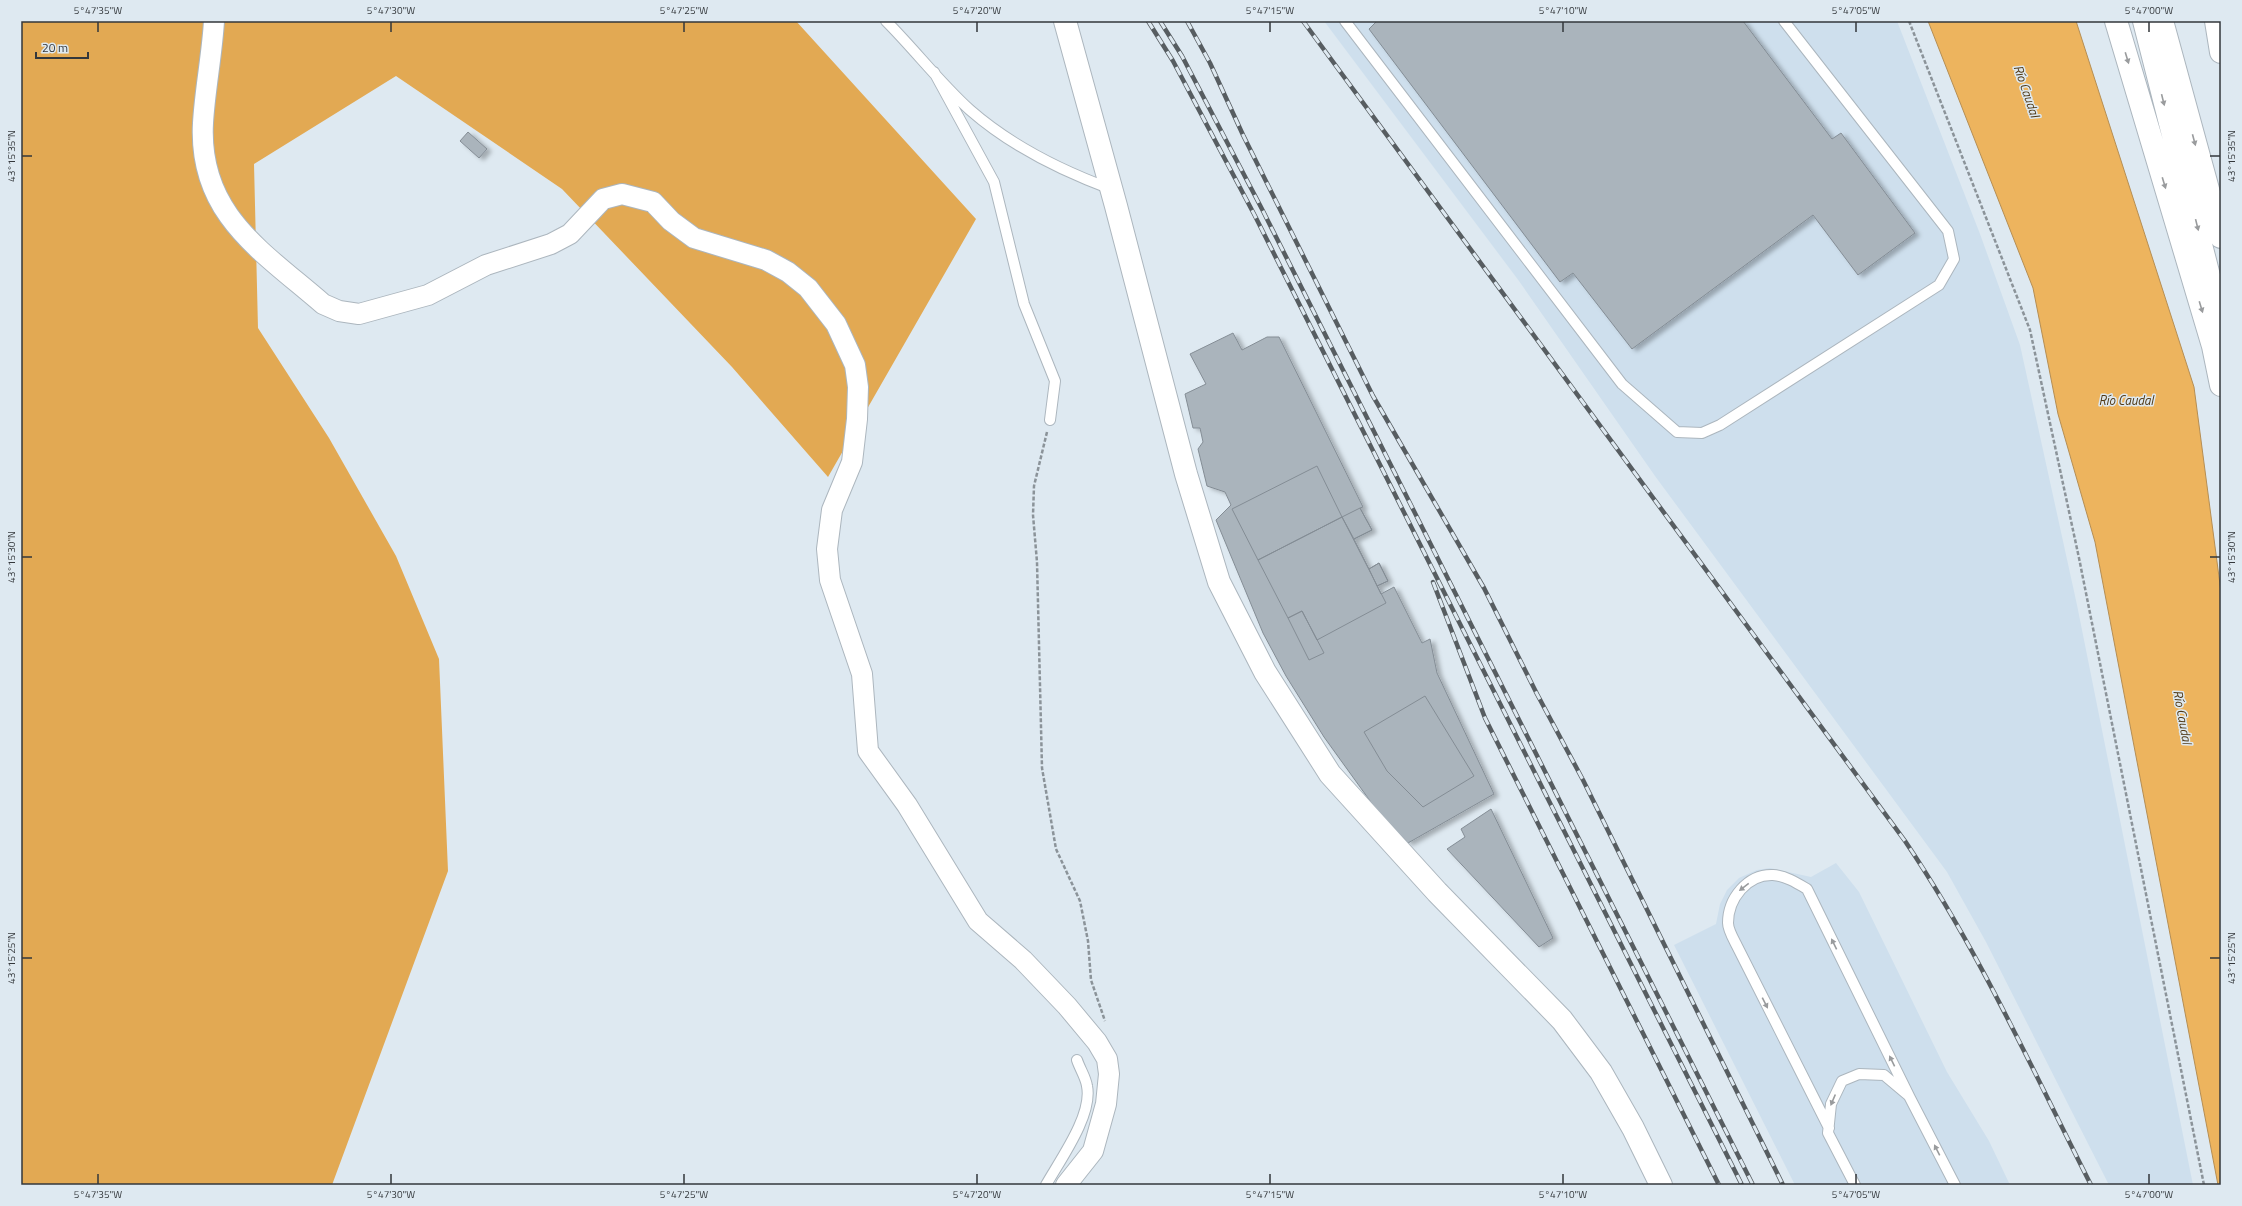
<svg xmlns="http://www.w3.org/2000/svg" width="2242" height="1206" font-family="'Titillium Web',sans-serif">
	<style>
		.built { fill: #cedfed }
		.forest { fill: #e2a953 }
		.water { fill: #edb45e; stroke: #b58e54 }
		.building { fill: #aab4bc; stroke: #848d95; filter: url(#shadow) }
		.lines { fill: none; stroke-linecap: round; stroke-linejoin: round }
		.lane-casing { stroke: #acb6be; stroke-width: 12 }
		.street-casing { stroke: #acb6be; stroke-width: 22 }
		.secondary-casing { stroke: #acb6be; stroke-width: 24 }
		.highway-casing { stroke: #acb6be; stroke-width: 24 }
		.path { stroke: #8b9399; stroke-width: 2.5; stroke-dasharray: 4 2; stroke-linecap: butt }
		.lane { stroke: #fff; stroke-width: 10 }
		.street { stroke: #fff; stroke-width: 20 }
		.secondary { stroke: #fff; stroke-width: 22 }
		.highway { stroke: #fff; stroke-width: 22 }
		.rail-casing { stroke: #575d61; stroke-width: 4.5 }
		.rail { stroke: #dee9f1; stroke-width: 3; stroke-dasharray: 9; stroke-linecap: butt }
		.oneway { fill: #999b9d }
		.ticks { fill: none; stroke: #33373b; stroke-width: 1.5 }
		.labels { text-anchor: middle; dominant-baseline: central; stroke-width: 3; stroke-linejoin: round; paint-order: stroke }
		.water-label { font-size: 13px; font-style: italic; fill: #503814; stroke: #dee9f1 }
		.neatline { fill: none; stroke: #33373b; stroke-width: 1.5 }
		.ticks-label { font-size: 10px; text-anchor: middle; fill: #33373b }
	</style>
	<defs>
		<filter id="shadow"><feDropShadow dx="4.5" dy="2.5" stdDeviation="2" flood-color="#0004"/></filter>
	</defs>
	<rect width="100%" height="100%" fill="#dee9f1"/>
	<path class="built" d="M1324 21H1897L1980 234 2020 345 2077 605 2193 1185H2109L1986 942 1947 872 1655 476 1519 281Z
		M1836 863 1859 892 1947 1072 1989 1141 2010 1185H1795L1674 945 1716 924 1720 904 1727 890 1739 878 1757 870 1770 868 1811 877Z"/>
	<path class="forest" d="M21 21H796L976 219 828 477 732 367 562 189 396 76 254 164 258 328 329 438 396 556 439 659 448 871 332 1185H21Z"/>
	<path class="water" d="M1928 21H2076L2194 387 2221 592V1185H2218L2095 542 2058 414 2033 288Z"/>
	<path class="building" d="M1377 21H1743L1832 139 1841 133 1915 233 1858 275 1813 215 1632 349 1573 273 1560 282 1369 29Z
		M468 132 487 149 479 158 460 141Z
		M1233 333 1242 350 1267 337H1279L1363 507 1360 508 1372 530 1354 539 1369 569 1379 563 1388 581 1377 586 1381 594 1394 587 1422 643 1430 639 1437 673 1494 794 1408 843 1373 805 1324 737 1286 676 1263 633 1216 520 1231 505 1225 492 1207 486 1198 449 1203 442 1200 428H1193L1185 394 1206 384 1190 354Z
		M1317 466 1342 517 1258 560 1232 509Z
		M1360 508 1372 530 1354 539 1342 517Z
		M1342 517 1386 603 1317 640 1302 611 1288 618 1258 560Z
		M1379 563 1388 581 1377 586 1369 569Z
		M1302 611 1324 653 1309 660 1288 618Z
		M1425 696 1474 776 1423 807 1387 771 1364 732Z
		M1491 809 1553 938 1539 947 1447 849 1465 837 1461 829Z"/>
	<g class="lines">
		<defs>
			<path id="lane" d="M886 21C915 50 940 83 970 110 1010 145 1062 171 1111 189
				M1345 21 1622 384 1677 432 1702 433 1720 425 1939 285 1954 259 1948 231 1784 21
				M934 72 994 182 1024 304 1055 381 1050 420
				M1829 1128 1737 946C1734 940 1728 930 1728 923 1728 899 1747 874 1773 875 1786 876 1797 883 1807 889L1909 1096
				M1046 1185C1060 1160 1093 1115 1087 1086 1086 1078 1080 1069 1077 1060
				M1855 1185 1828 1133 1831 1104 1842 1081 1859 1074 1884 1075 1909 1096 1955 1185"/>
			<path id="street" d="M214 21C212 55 205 89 203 123 198 214 262 251 323 304L339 311 359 314 428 295 486 265 551 244 570 234 603 199 622 194 653 202 671 221 694 238 766 260 788 272 808 288 836 324 855 365 858 387 857 419 852 462 832 510 827 549 830 580 862 674 868 751 907 805 978 921 1023 960 1067 1006 1097 1042 1107 1059 1109 1074 1106 1104 1093 1151 1066 1185"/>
			<path id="secondary" d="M1065 21 1116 206 1186 474 1219 582 1265 672 1330 774 1437 892 1562 1020 1601 1072 1633 1128 1661 1185"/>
			<path id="highway" d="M2116 21 2213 346 2221 385
				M2144 21 2221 323
				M2162 21 2221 237
				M2216 21 2221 52"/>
		</defs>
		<use href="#lane" class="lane-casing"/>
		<use href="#street" class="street-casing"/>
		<use href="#secondary" class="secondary-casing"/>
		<use href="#highway" class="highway-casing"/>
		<path class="path" d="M1909 21 2030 330 2079 558 2204 1185
			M1047 432 1034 486 1033 515 1037 562 1042 768 1056 849 1080 901 1088 941 1091 980 1105 1021"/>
		<use href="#lane" class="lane"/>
		<use href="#street" class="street"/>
		<use href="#secondary" class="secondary"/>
		<use href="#highway" class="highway"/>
		<defs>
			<path id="rail" d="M1148 21 1173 61 1254 214 1742 1185
				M1160 21 1182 56 1263 211 1753 1185
				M1187 21 1210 63 1243 135 1373 396 1484 588 1537 694 1583 780 1783 1185
				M1303 21 1905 841C1978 949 2032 1069 2091 1185
				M1433 582 1485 718 1719 1185"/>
		</defs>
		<use href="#rail" class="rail-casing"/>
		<use href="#rail" class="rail"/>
	</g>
	<defs><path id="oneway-solid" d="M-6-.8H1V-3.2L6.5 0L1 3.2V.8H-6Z"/></defs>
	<g class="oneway">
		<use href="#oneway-solid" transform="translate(2127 58) rotate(73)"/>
		<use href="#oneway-solid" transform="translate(2163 100) rotate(76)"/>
		<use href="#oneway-solid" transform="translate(2194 140) rotate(75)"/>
		<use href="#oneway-solid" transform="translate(2164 183) rotate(73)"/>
		<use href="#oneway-solid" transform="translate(2197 225) rotate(76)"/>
		<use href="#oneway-solid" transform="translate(2201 307) rotate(73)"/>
		<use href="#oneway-solid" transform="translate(1744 887) rotate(142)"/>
		<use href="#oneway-solid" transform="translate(1834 944) rotate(-116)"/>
		<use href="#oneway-solid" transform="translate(1765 1003) rotate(63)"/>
		<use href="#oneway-solid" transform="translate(1892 1061) rotate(-116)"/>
		<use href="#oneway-solid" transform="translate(1833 1100) rotate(113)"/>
		<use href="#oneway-solid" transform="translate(1937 1150) rotate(-117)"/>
	</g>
	<path class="ticks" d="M98 22V32M391 22V32M684 22V32M977 22V32M1270 22V32M1563 22V32M1856 22V32M2149 22V32M22 156H32M2210 156H2220M22 557H32M2210 557H2220M22 958H32M2210 958H2220M98 1174V1184M391 1174V1184M684 1174V1184M977 1174V1184M1270 1174V1184M1563 1174V1184M1856 1174V1184M2149 1174V1184"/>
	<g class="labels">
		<g class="water-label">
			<text transform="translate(2027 91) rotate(71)">Río Caudal</text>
			<text x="2126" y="400">Río Caudal</text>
			<text transform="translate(2183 717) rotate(80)">Río Caudal</text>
		</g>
	</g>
	<rect width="2242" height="1206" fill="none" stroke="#dee9f1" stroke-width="44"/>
	<path d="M36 52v6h52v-6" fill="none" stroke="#33373b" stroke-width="2"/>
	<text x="42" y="52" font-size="12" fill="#33373b" stroke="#dee9f1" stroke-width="3" paint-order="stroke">20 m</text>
	<rect x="22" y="22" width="2198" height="1162" class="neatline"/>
	<g class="ticks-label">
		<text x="98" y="14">5°47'35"W</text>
		<text x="391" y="14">5°47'30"W</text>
		<text x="684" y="14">5°47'25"W</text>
		<text x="977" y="14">5°47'20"W</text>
		<text x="1270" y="14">5°47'15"W</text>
		<text x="1563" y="14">5°47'10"W</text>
		<text x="1856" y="14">5°47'05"W</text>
		<text x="2149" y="14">5°47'00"W</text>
		<text transform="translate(11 156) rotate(-90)" y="4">43°15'35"N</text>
		<text transform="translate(2231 156) rotate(-90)" y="4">43°15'35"N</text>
		<text transform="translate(11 557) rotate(-90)" y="4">43°15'30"N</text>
		<text transform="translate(2231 557) rotate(-90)" y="4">43°15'30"N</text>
		<text transform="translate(11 958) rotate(-90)" y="4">43°15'25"N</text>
		<text transform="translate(2231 958) rotate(-90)" y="4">43°15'25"N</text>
		<text x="98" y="1198">5°47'35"W</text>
		<text x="391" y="1198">5°47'30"W</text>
		<text x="684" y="1198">5°47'25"W</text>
		<text x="977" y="1198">5°47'20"W</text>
		<text x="1270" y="1198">5°47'15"W</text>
		<text x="1563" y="1198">5°47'10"W</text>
		<text x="1856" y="1198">5°47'05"W</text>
		<text x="2149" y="1198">5°47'00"W</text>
	</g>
</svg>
